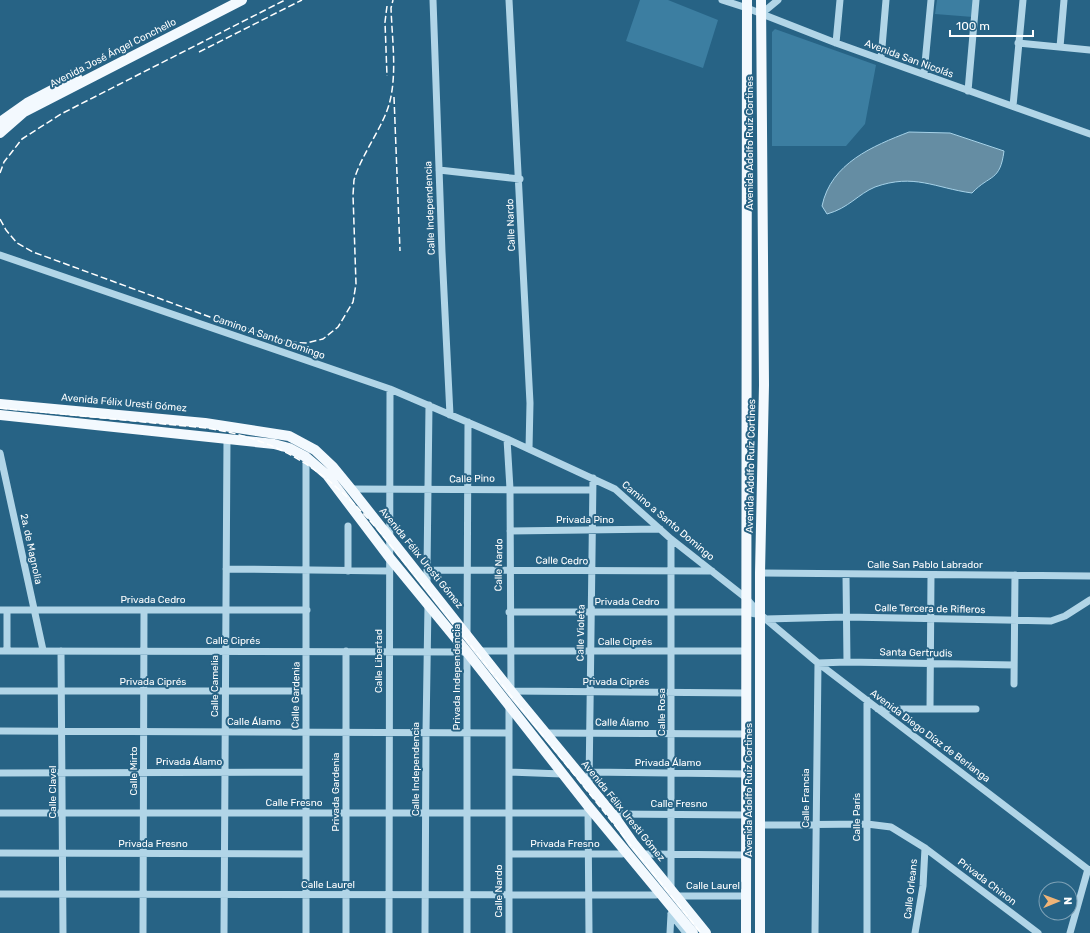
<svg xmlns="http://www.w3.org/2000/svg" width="1090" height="933" font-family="Rubik,sans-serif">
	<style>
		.green { fill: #3c7ea1 }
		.water { fill: #658da3; stroke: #a6d2e8 }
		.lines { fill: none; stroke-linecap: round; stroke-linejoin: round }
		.minor { stroke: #b1d5e7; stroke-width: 7 }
		.major { stroke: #f3f9fe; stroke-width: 10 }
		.rail { stroke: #fff; stroke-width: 1.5; stroke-dasharray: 7 3; stroke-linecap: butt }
		.labels { text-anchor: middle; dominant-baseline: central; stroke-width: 4; stroke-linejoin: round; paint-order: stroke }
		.street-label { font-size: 10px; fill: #fff; stroke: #276385 }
	</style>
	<rect width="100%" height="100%" fill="#276385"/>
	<path class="green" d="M640 0H668L718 20 703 68 626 41Z
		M937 0H975L973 17 935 14Z
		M775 29 876 65 865 124 846 146H772V32Z"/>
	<path class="water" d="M909 132 950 133 1004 151C1000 182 990 174 972 193 935 188 914 173 875 187 858 194 849 208 827 214L822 206C831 163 873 146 909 132Z"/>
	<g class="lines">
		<path class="minor" d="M433 0 442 252 450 415
			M509 0 530 403 529 449
			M722 0 747 8 836 43 1090 134
			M761 14 778 0
			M836 43 840 0
			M1018 43 1090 50
			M1060 47 1064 0
			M881 59 886 0
			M924 74 931 0
			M968 91 976 0
			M1013 106 1023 0
			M439 170 520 179
			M0 255 390 389 507 439 615 489 671 539 746 598 761 615 818 663 1090 871
			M507 439 510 489 511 691 746 693
			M0 453 43 650
			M351 489 592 490
			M348 526V571
			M510 531 660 529
			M226 569 389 571
			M427 570 429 405
			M760 573 1090 576
			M846 575 847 662
			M427 585V570L712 571
			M0 610H307
			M7 610V651
			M509 612H746L761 615
			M765 619 846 617 1051 621 1065 616 1090 600
			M467 637 468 422
			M0 651 467 652
			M61 651 63 933
			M346 651V933
			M467 651V933
			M480 651H746
			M1014 684 1015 575
			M0 691H306
			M878 709H976
			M930 709 931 575
			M0 731 509 733
			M545 733 747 734
			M509 772 562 774
			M589 772 747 774
			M0 773 306 772
			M589 786 593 478
			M588 809 589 933
			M0 813H588
			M612 814 746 815
			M761 825 867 824 891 827 925 848 1038 933
			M0 853 306 854
			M509 854H622
			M646 854 746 855
			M671 886V539
			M0 894 656 895
			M679 896H746
			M671 914 686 933
			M143 933 144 610
			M224 933 227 438
			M306 933V457
			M389 933 390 389
			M425 933 426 732 428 604
			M509 933V706
			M670 933 671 914
			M815 933 818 663 847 662 1014 665
			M867 933V700
			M915 933 923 886 925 848
			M1070 933 1088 869"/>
		<path class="major" d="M0 122 27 103 77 77
			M0 133 24 112 242 0
			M0 404 205 423 289 436 315 450 333 467 351 489 511 691 614 816 633 843 706 933
			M0 415 274 444 289 448 306 457 327 475 389 557 467 652 588 806 693 933
			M746 933 747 0
			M760 933V573L764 385 761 0"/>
		<path class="rail" d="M387 6 385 22 387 76
			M199 52 302 0
			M394 97 400 251
			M0 173 4 162 22 139 61 114 285 0
			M0 219 6 230 17 243 33 252 210 317 289 342 306 343 323 339 338 327 353 302 356 284 353 195 354 180C362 153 384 126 390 101 397 72 392 38 391 8L393 0
			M0 408 206 428C284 440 328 472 379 531L701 933"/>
	</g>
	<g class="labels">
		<g class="street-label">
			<text transform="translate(113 53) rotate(-27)">Avenida José Ángel Conchello</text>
			<text transform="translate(909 59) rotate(20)">Avenida San Nicolás</text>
			<text transform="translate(750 143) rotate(-90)">Avenida Adolfo Ruíz Cortines</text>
			<text transform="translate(430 208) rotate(-92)">Calle Independencia</text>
			<text transform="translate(511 225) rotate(-92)">Calle Nardo</text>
			<text transform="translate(269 337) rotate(19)">Camino A Santo Domingo</text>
			<text transform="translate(124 403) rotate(5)">Avenida Félix Uresti Gómez</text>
			<text transform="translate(751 466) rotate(-89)">Avenida Adolfo Ruíz Cortines</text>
			<text transform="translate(472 479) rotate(-1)">Calle Pino</text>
			<text x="585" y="520">Privada Pino</text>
			<text transform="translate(668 521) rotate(40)">Camino a Santo Domingo</text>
			<text transform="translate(31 549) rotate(78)">2a. de Magnolia</text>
			<text transform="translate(421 558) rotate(51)">Avenida Félix Uresti Gómez</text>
			<text transform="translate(562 561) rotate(1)">Calle Cedro</text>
			<text transform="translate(499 565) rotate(-89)">Calle Nardo</text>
			<text x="925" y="565">Calle San Pablo Labrador</text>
			<text x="153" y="600">Privada Cedro</text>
			<text x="627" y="602">Privada Cedro</text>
			<text transform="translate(930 609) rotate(1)">Calle Tercera de Rifleros</text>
			<text transform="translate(581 633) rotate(-89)">Calle Violeta</text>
			<text x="233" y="641">Calle Ciprés</text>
			<text x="625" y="642">Calle Ciprés</text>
			<text transform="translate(916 653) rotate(1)">Santa Gertrudis</text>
			<text transform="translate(379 661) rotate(-90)">Calle Libertad</text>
			<text transform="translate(457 677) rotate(-90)">Privada Independencia</text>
			<text x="153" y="682">Privada Ciprés</text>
			<text x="616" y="682">Privada Ciprés</text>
			<text transform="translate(215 686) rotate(-90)">Calle Camelia</text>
			<text transform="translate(296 695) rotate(-89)">Calle Gardenia</text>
			<text transform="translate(662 712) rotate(-90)">Calle Rosa</text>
			<text x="254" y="722">Calle Álamo</text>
			<text transform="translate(622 723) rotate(1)">Calle Álamo</text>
			<text transform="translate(930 736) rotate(37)">Avenida Diego Díaz de Berlanga</text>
			<text x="189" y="762">Privada Álamo</text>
			<text x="668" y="763">Privada Álamo</text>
			<text transform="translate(416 769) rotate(-90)">Calle Independencia</text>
			<text transform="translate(134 771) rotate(-90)">Calle Mirto</text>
			<text transform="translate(749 790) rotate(-90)">Avenida Adolfo Ruíz Cortines</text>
			<text transform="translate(53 792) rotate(-90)">Calle Clavel</text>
			<text transform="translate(336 792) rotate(-90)">Privada Gardenia</text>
			<text transform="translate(806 798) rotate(-90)">Calle Francia</text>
			<text x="294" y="803">Calle Fresno</text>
			<text x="679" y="804">Calle Fresno</text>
			<text transform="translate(623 811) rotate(51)">Avenida Félix Uresti Gómez</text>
			<text transform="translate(857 817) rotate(-90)">Calle París</text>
			<text x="153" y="844">Privada Fresno</text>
			<text x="565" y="844">Privada Fresno</text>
			<text transform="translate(987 882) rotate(37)">Privada Chinon</text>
			<text x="328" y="885">Calle Laurel</text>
			<text x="713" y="886">Calle Laurel</text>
			<text transform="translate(911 889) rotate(-84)">Calle Orleans</text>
			<text transform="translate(499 891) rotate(-90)">Calle Nardo</text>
		</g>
	</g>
	<g transform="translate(1058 901) rotate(89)"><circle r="19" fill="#276385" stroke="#7da1b6"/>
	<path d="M0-3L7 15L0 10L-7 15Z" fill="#f0b477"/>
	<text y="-6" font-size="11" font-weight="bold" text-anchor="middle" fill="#ffffff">N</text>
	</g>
	<path d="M950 30v6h83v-6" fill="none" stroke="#ffffff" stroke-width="2"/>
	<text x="956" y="30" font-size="12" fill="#ffffff" stroke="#276385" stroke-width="3" paint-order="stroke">100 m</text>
</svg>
